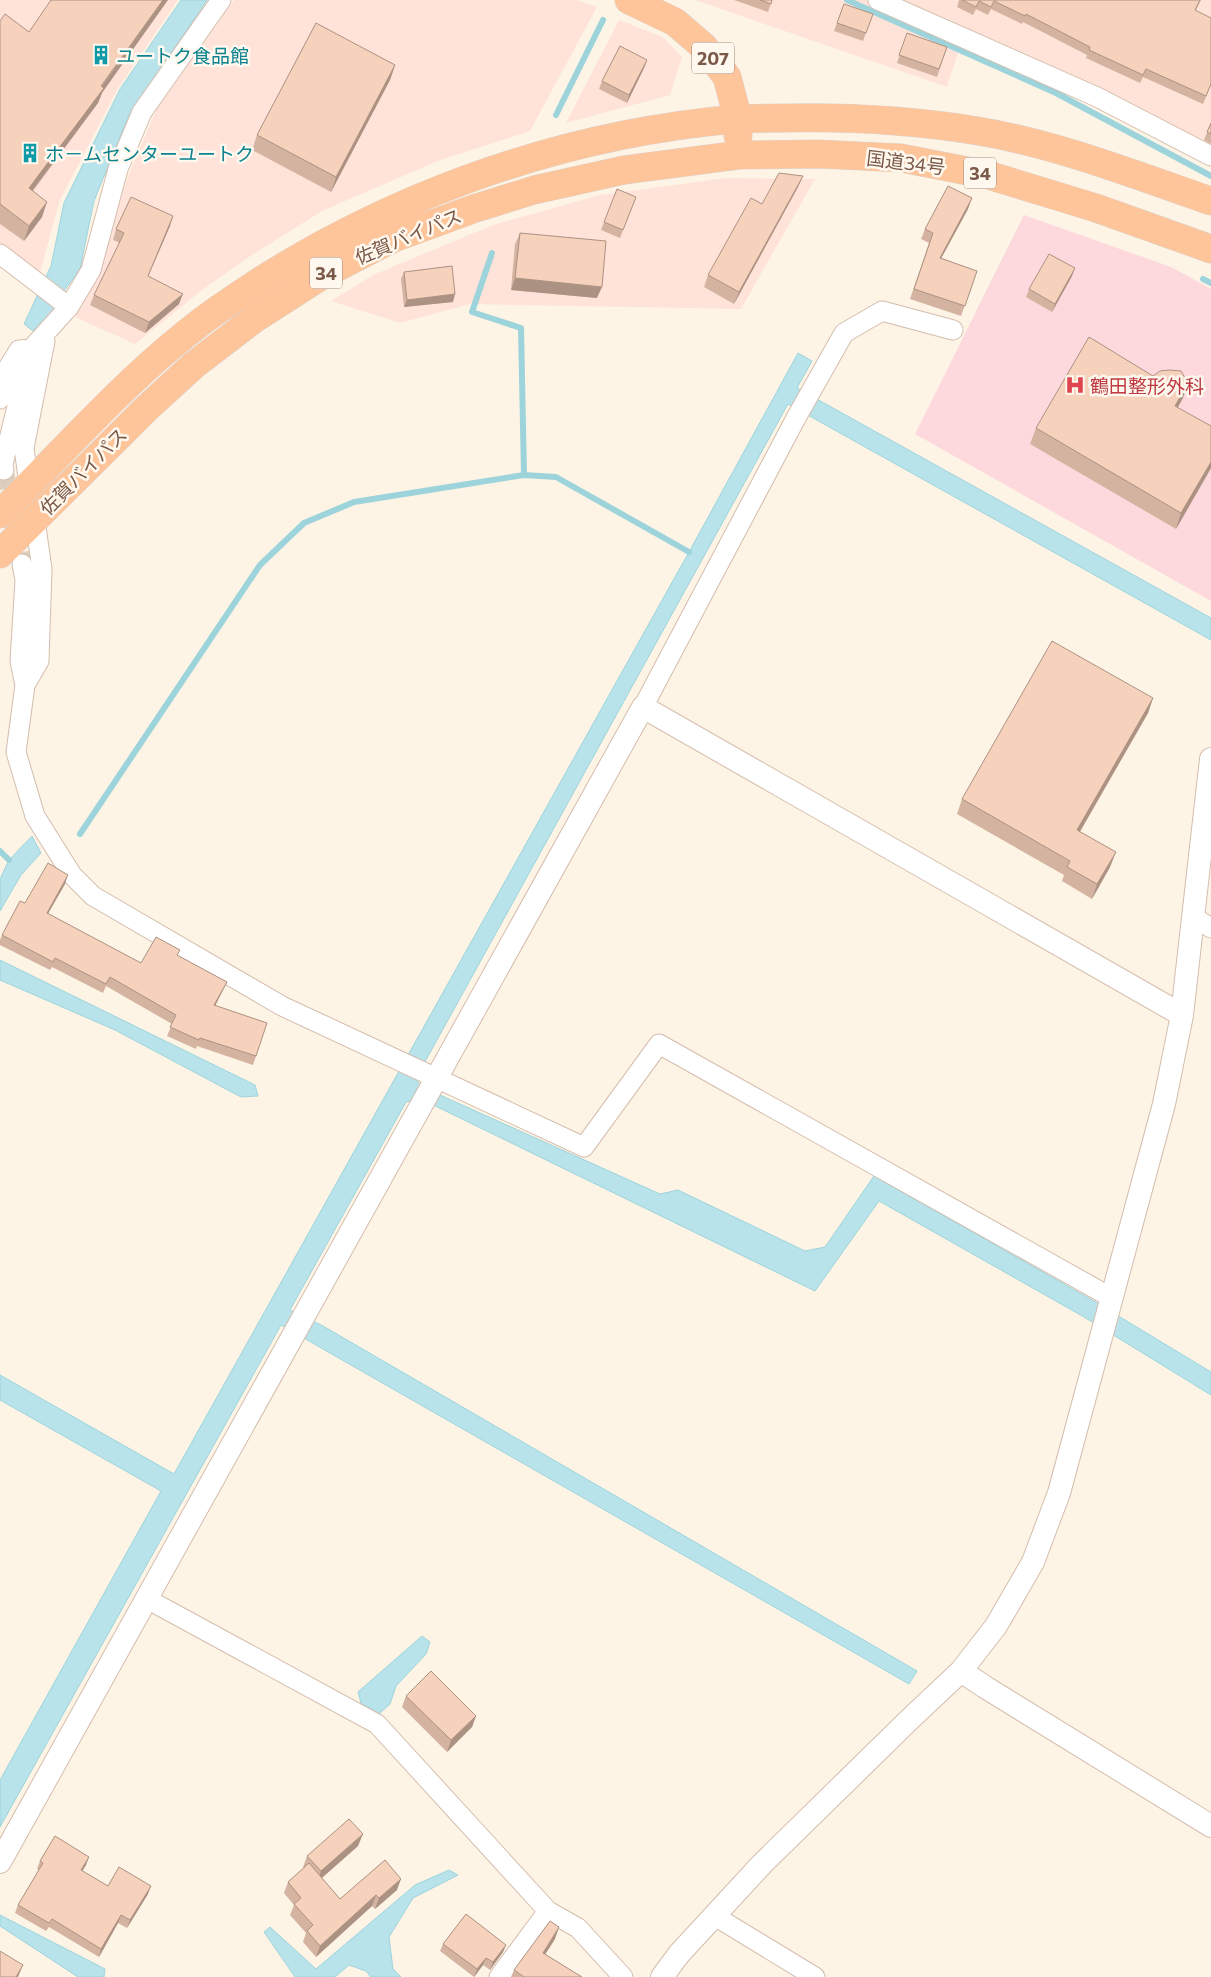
<svg xmlns="http://www.w3.org/2000/svg" width="1211" height="1977" font-family="Commissioner,'Noto Sans JP',sans-serif">
	<style>
		.commercial { fill: #ffe3d9 }
		.medical { fill: #fdd8dd }
		.water { fill: #b8e3ea; stroke: #9dd4dc }
		.lines { fill: none; stroke-linecap: round; stroke-linejoin: round }
		.stream { stroke: #9dd4dc; stroke-width: 6 }
		.minor-tunnel { stroke: #ddcdbe; stroke-width: 19; stroke-dasharray: 19 9; stroke-linecap: butt }
		.minor-casing { stroke: #d4bdad; stroke-width: 21 }
		.tertiary-casing { stroke: #d4bdad; stroke-width: 24 }
		.trunk-casing { stroke: #dcd4cf; stroke-width: 29 }
		.minor { stroke: #fff; stroke-width: 19 }
		.tertiary { stroke: #fff; stroke-width: 22 }
		.trunk { stroke: #fec49a; stroke-width: 28 }
		.wall { fill: #d4b4a1 }
		.shaded-wall { fill: #ac9283 }
		.building { fill: #f6d1bb; stroke: #ac9283 }
		.labels { text-anchor: middle; dominant-baseline: central; stroke-width: 5; stroke-linejoin: round; paint-order: stroke }
		.shield { fill: #fff8ee; stroke: #a2897a; stroke-width: 1 }
		.shield-label { font-size: 18px; font-weight: bold; fill: #7a5948 }
		.culture-label { font-size: 19px; fill: #0d838f; stroke: #fff8ee; text-anchor: start }
		.street-label { font-size: 19px; fill: #7a5948; stroke: #fff8ee }
		.health-label { font-size: 19px; fill: #be3a42; stroke: #fff8ee; text-anchor: start }
	</style>
	<rect width="100%" height="100%" fill="#fef4e6"/>
	<path class="commercial" d="M0 0H178L118 88 60 200 40 272 0 244Z
		M234 0H576L597 7 530 131 438 161 322 211 252 255 202 290 135 344 75 317 100 269 126 181 156 110Z
		M695 0H1211V166L1185 149 961 43 947 87Z
		M619 20 663 37 682 57 670 95 566 123Z
		M726 178 815 179 741 309 470 304 400 323 331 301 373 275 493 225 600 195Z"/>
	<path class="medical" d="M1024 215 1171 267 1211 289V601L915 434Z"/>
	<path class="water" d="M181 0H207L128 117 94 201 80 269 64 291 50 316 33 331 24 324 51 266 64 203 120 89Z
		M798 353 812 361 797 388 1211 618V640L788 404 416 1078 420 1086 660 1194 678 1190 805 1251 825 1247 874 1176 1092 1300 1211 1372V1395L1084 1317 879 1201 815 1291 421 1099 406 1102 290 1310 323 1326 917 1671 909 1684 281 1325 0 1827V1780L161 1491 0 1400V1375L174 1474 689 552Z
		M32 836 41 853 21 875 0 911V879L9 860Z
		M0 960 255 1085 258 1096 241 1097 115 1030 0 980Z
		M422 1636 430 1642 426 1654 396 1686 390 1704 379 1714 361 1703 358 1692Z
		M449 1870 458 1875 413 1898 389 1937 393 1969 401 1977H371L366 1971 349 1965 335 1977H295L264 1932 270 1927 316 1969 415 1885Z
		M0 1915 105 1969 104 1977H78L0 1926Z"/>
	<g class="lines">
		<path class="stream" d="M847 0 1056 93 1211 176
			M556 115 603 20
			M492 253 472 312 521 328 524 475
			M1203 279 1211 283
			M80 834 260 565 304 523 354 502 524 475 556 477 689 552
			M0 851 9 860"/>
		<path class="minor-tunnel" d="M4 470 22 564"/>
		<defs>
			<path id="minor" d="M878 0 1097 97 1211 156
				M0 254 69 307
				M0 399 8 368 19 350 31 349
				M4 470 3 464 31 349 69 307 91 270 118 169 142 112 221 0
				M29 485 24 448 45 341
				M22 564 25 580 20 661 25 685 16 752 35 816 72 875 93 896 282 1006 584 1147 659 1044 1112 1298
				M25 685 39 661 42 569 35 520
				M643 707 796 418 844 333 882 311 953 330
				M1194 917 1211 928
				M147 1599 377 1724 548 1911 578 1928 623 1977
				M713 1915 815 1977
				M499 1977 548 1911"/>
			<path id="tertiary" d="M961 1671 985 1687 1211 1826
				M0 1862 643 707 1182 1015
				M662 1977 679 1954 762 1864 910 1719 961 1671 996 1626 1033 1562 1059 1493 1164 1104 1182 1015 1211 759"/>
			<path id="trunk" d="M629 0 675 22 704 47 727 77 738 119V136
				M0 514C70 445 136 368 216 311 368 203 551 135 736 119 754 118 772 118 790 118 853 117 916 121 978 131 1057 144 1135 175 1211 201
				M0 554 147 408 194 365 254 319 324 274 394 238 473 209 534 190 624 170 739 155 818 154 901 158 988 175 1096 208 1211 249"/>
		</defs>
		<use href="#minor" class="minor-casing"/>
		<use href="#tertiary" class="tertiary-casing"/>
		<use href="#trunk" class="trunk-casing"/>
		<use href="#minor" class="minor"/>
		<use href="#tertiary" class="tertiary"/>
		<use href="#trunk" class="trunk"/>
	</g>
	<path class="wall" d="M734 0H772L768 12Z
		M959 0H1201L1196 10 1211 85 1203 104 1143 77 1140 83 1086 58 1087 55 1023 22 1022 24 991 9 988 15 976 9 973 15 957 7Z
		M844 4 873 14 863 41 834 31Z
		M0 21 29 32 102 93 98 103 33 191 42 217 24 241 0 224Z
		M907 33 947 47 937 77 897 63Z
		M647 60 644 68 627 103 599 89 602 81Z
		M395 65 390 80 331 192 252 150 257 135Z
		M1211 123V144L1204 140Z
		M798 187 734 304 704 287 708 275 762 204Z
		M636 197 620 238 601 230 604 222Z
		M968 209 941 258 977 271 961 316 910 299 929 243 921 239 925 229Z
		M170 226 148 276 179 304 145 333 90 305 94 295 120 243 113 240 116 229Z
		M520 233 597 298 511 290 515 244Z
		M404 272 453 302 404 307 401 279Z
		M1072 276 1052 312 1026 297 1029 289Z
		M1183 398 1178 407 1211 468 1176 529 1030 444 1036 428Z
		M1153 698 1148 713 1080 832 1110 867 1092 899 1062 881 1064 875 957 814 962 799Z
		M65 884 48 914 141 963 178 956 227 982 215 1006 267 1023 253 1065 197 1046 196 1049 167 1036 172 1024 106 986 103 993 52 967 50 970 0 945V940L2 935 25 903Z
		M406 1696 476 1716 472 1727 447 1752 402 1707Z
		M358 1846 322 1878 340 1899 397 1890 375 1909 372 1906 316 1957 303 1942 306 1933 290 1915 294 1905 284 1893 288 1882 304 1868 303 1867 307 1856Z
		M40 1861 86 1865 82 1871 108 1886 148 1894 127 1928 118 1923 99 1957 49 1927 46 1931 15 1913 18 1905 39 1870 37 1869Z
		M555 1939 545 1954 582 1977H511L514 1970Z
		M443 1944 506 1945 503 1952 490 1970 483 1965 474 1977 440 1951Z"/>
	<path class="shaded-wall" d="M163 0H168L102 93 98 103 23 203 29 188Z
		M647 60 644 68 627 103 629 95Z
		M395 65 390 80 331 192 336 177Z
		M803 176 798 187 734 304 739 292Z
		M972 198 968 209 936 268 940 258Z
		M47 202 42 217 24 241 29 226Z
		M173 216 170 226 144 286 148 276Z
		M1075 268 1072 276 1052 312 1055 304Z
		M515 278 602 287 597 298 511 290Z
		M183 294 179 304 145 333 149 322Z
		M455 294 453 302 404 307 407 300Z
		M1188 383 1183 398 1170 421 1175 406Z
		M1211 462V468L1176 529 1181 513Z
		M1153 698 1148 713 1072 845 1077 830Z
		M1116 852 1110 867 1092 899 1097 884Z
		M68 875 65 884 43 922 47 913Z
		M227 982 211 1014 214 1005Z
		M476 1716 472 1727 447 1752 451 1740Z
		M363 1834 358 1846 317 1882 321 1871Z
		M89 1857 86 1865 78 1878 81 1870Z
		M401 1879 397 1890 375 1909 379 1898Z
		M151 1886 148 1894 127 1928 130 1920Z
		M376 1895 372 1906 316 1957 320 1946Z
		M121 1915 118 1923 99 1957 101 1949Z
		M559 1927 555 1939 539 1964 543 1953Z
		M506 1945 503 1952 490 1970 493 1962Z
		M486 1958 483 1965 474 1977 477 1969Z
		M23 1965 20 1972 18 1977H16Z"/>
	<path class="building" d="M51 0H163L101 86 104 88 29 188 47 202 29 226 0 204V21L5 14 29 32Z
		M760 0H772L771 4Z
		M962 0H1200L1195 10 1211 18V84L1206 96 1146 69 1143 75 1089 50 1090 47 1026 14 1025 16 994 1 991 7 979 1 976 7Z
		M844 4 873 14 866 33 837 23Z
		M316 23 395 65 336 177 257 135Z
		M907 33 947 47 939 69 899 55Z
		M620 46 647 60 629 95 602 81Z
		M1211 123V134L1207 132Z
		M779 173 803 176 739 292 708 275 751 198 762 204Z
		M948 186 972 198 940 258 977 271 965 306 914 289 933 233 925 229Z
		M617 189 636 197 623 230 604 222Z
		M131 197 173 216 148 276 183 294 149 322 94 295 124 233 116 229Z
		M520 233 606 241 602 287 515 278Z
		M1049 254 1075 268 1055 304 1029 289Z
		M452 266 455 294 407 300 404 272Z
		M1089 337 1153 376 1160 371 1169 370 1181 371 1188 383 1175 406 1211 426V462L1181 513 1036 428Z
		M1052 641 1153 698 1077 830 1116 852 1097 884 1067 867 1070 861 962 799Z
		M48 863 68 875 47 913 141 963 156 937 180 950 177 955 227 982 214 1005 267 1023 256 1056 200 1038 199 1040 170 1027 176 1015 110 977 106 984 55 958 53 962 2 935 20 901 25 903Z
		M431 1671 476 1716 451 1740 406 1696Z
		M349 1819 363 1834 321 1871 307 1856Z
		M55 1836 89 1857 81 1870 108 1886 119 1867 151 1886 130 1920 121 1915 101 1949 52 1919 49 1923 18 1905 43 1863 40 1861Z
		M385 1860 401 1879 379 1898 376 1895 320 1946 307 1931 313 1925 294 1904 301 1898 288 1882 309 1863 340 1899Z
		M466 1914 506 1945 493 1962 486 1958 477 1969 443 1944Z
		M550 1921 559 1927 543 1953 582 1977H524L514 1970Z
		M0 1951 23 1965 16 1977H0Z"/>
	<defs>
		<symbol id="building-bare" viewBox="-9 -9 18 18"><path d="M-4-6H4V6H1V3H-1V6H-4ZM-2.5-4.3h1.7v1.8h-1.7ZM.8-4.3h1.7v1.8H.8ZM-2.5-1h1.7V.8h-1.7ZM.8-1h1.7V.8H.8Z" fill="#0f9aa8" stroke="#fff8ee" stroke-width="2.5" paint-order="stroke"/></symbol>
		<symbol id="hospital-bare" viewBox="-9 -9 18 18"><path d="M-5-5h3v3.5h4V-5h3V5h-3V1.5h-4V5h-3Z" fill="#e0444e" stroke="#fff8ee" stroke-width="2.5" paint-order="stroke"/></symbol>
	</defs>
	<g fill-rule="evenodd">
		<use href="#building-bare" x="87" y="41" width="28" height="28"/>
		<use href="#building-bare" x="16" y="139" width="28" height="28"/>
		<use href="#hospital-bare" x="1061" y="371" width="28" height="28"/>
	</g>
	<g class="labels">
		<g class="shield">
			<rect x="692" y="42.5" width="42" height="31" rx="4"/>
			<rect x="964" y="157.5" width="32" height="31" rx="4"/>
			<rect x="310" y="257.5" width="32" height="31" rx="4"/>
		</g>
		<g class="shield-label">
			<text x="713" y="58">207</text>
			<text x="980" y="173">34</text>
			<text x="326" y="273">34</text>
		</g>
		<g class="culture-label">
			<text x="116" y="55">ユートク食品館</text>
			<text x="45" y="153">ホ－ムセンターユートク</text>
		</g>
		<g class="street-label">
			<text transform="translate(906 162) rotate(7)">国道34号</text>
			<text transform="translate(408 236) rotate(-23)">佐賀バイパス</text>
			<text transform="translate(83 471) rotate(-45)">佐賀バイパス</text>
		</g>
		<g class="health-label">
			<text x="1090" y="385">鶴田整形外科</text>
		</g>
	</g>
</svg>
